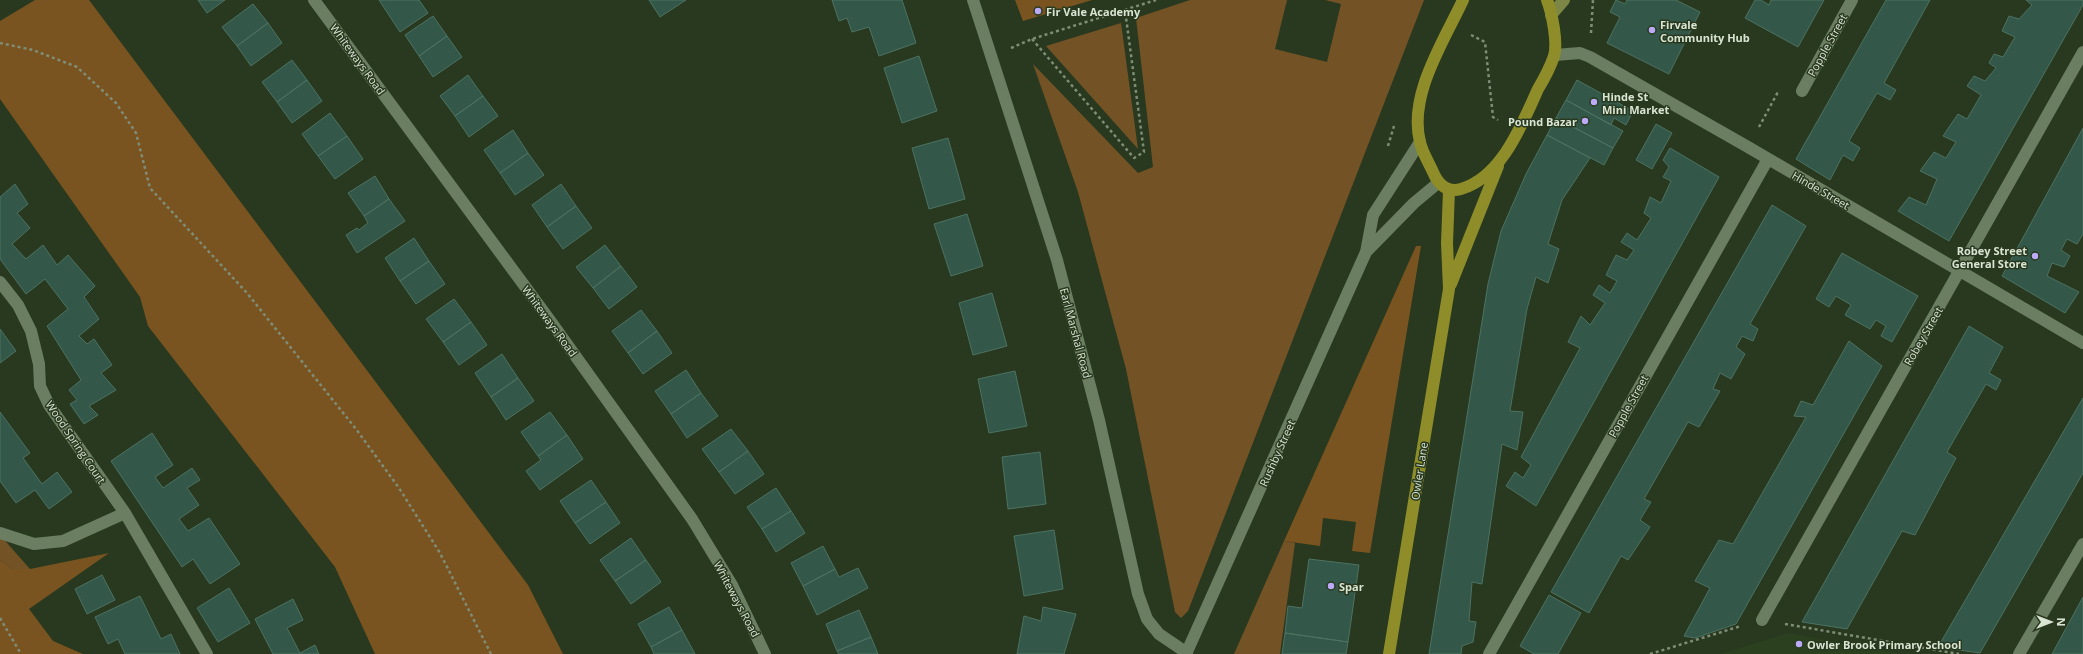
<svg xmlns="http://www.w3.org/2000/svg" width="2083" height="654" font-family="'Open Sans',sans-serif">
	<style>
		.built { fill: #2b401f }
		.green { fill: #735226 }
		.forest { fill: #7a5420 }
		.building { fill: #335849; stroke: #4d7262 }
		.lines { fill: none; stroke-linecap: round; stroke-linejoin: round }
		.path { stroke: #7f8d77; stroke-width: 2.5; stroke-dasharray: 3 3; stroke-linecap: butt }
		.street { stroke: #6b7e61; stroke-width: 12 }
		.secondary { stroke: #7c8645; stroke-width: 12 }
		.primary { stroke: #8e8d29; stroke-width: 12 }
		.poi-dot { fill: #baaaf7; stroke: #28391f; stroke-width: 1.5 }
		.labels { text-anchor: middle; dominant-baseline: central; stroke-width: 3; stroke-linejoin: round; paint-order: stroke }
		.poi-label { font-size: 11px; font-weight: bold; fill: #d9e4d3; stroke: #28391f; text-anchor: start }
		.street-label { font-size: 11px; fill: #d9e4d3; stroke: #28391f }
	</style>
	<rect width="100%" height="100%" fill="#28391f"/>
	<path class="built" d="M1788 633 1902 654H1720Z"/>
	<path class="green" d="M1190 0H1287L1275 49 1327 62 1341 4 1325 0H1424L1188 611 1181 618 1175 612 1126 369 1078 192 1033 64 1138 173 1153 167 1136 18Z
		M1121 23 1138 149 1046 46Z
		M0 535 30 569H13L0 560Z
		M1284 541 1295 543 1280 654H1234Z"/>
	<path class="forest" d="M35 0H89L528 585 563 654H375L335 567 148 326 140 297 0 99V21Z
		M1015 0H1092L1023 21Z
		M1416 246H1421L1370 553 1352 551 1356 522 1323 518 1320 546 1284 541Z
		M109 553 29 609 53 641 83 654H0V560L13 569H30Z"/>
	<path class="building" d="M198 0H225L207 13Z
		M379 0H419L428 13 400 32Z
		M649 0H686L660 17Z
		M832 0H902L916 43 879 56 869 27 852 32 847 18 839 21Z
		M1616 0 1625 4 1627 0H1676L1700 12 1669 74 1607 43 1620 17 1610 12Z
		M1755 0H1761L1769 5 1771 0H1824L1798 47 1745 18Z
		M1886 0H1930L1884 83 1896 90 1890 100 1877 93 1849 141 1860 148 1853 161 1843 155 1830 180 1796 159Z
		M2026 0H2083V5L1949 241 1898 211 1909 197 1926 205 1937 179 1920 171 1934 152 1946 158 1956 142 1943 136 1958 114 1967 119 1981 95 1967 86 1974 76 1985 81 1996 68 1989 63 1994 54 2003 57 2015 37 2002 31 2009 16 2019 19 2032 5Z
		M253 4 268 23 237 46 222 27Z
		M433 16 447 36 419 56 405 35Z
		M268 23 282 43 251 66 237 46Z
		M447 36 462 57 433 77 419 56Z
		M919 56 937 111 902 123 884 68Z
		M292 60 307 80 277 102 262 82Z
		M468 75 483 96 455 116 440 96Z
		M307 80 322 101 292 123 277 102Z
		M1577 80 1633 111 1626 125 1614 118 1611 125 1566 100Z
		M483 96 498 116 469 137 455 116Z
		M1566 100 1623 131 1613 148 1556 118Z
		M330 113 347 136 318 156 302 134Z
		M1556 118 1613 148 1604 165 1547 135Z
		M1656 124 1672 133 1652 169 1636 160Z
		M2083 128V234L2077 244 2067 239 2061 250 2070 256 2064 267 2052 263 2047 276 2079 292 2065 313 2002 276Z
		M513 130 528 153 500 173 484 150Z
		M1547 135 1590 158 1562 200 1548 244 1559 249 1548 283 1536 277 1527 309 1510 411 1523 412 1517 450 1502 444 1482 584 1472 582 1469 621 1476 622 1473 642 1462 646 1461 654H1429L1488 284 1501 231 1526 174Z
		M347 136 363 159 335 179 318 156Z
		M948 138 965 199 929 209 912 148Z
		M1670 148 1719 177 1536 506 1506 486 1515 472 1523 478 1531 465 1521 457 1580 348 1568 342 1581 316 1590 325 1605 303 1593 295 1599 285 1610 293 1617 281 1606 275 1616 255 1627 260 1634 250 1621 242 1627 233 1637 240 1651 218 1644 213 1650 197 1661 203 1671 181 1663 177 1669 167 1663 160Z
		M528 153 544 175 515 195 500 173Z
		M375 176 389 199 364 216 348 193Z
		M15 184 28 204 17 213 30 228 12 244 26 259 43 245 57 265 68 255 95 286 84 297 99 319 79 336 87 344 94 339 112 365 101 373 116 390 89 406 98 415 84 424 70 404 77 400 69 390 81 380 47 326 68 309 45 279 26 294 0 259V197Z
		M561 184 576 206 547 227 532 205Z
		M389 199 405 221 357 253 346 235 357 228 359 230 368 223 364 216Z
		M1772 205 1806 226 1750 324 1758 329 1753 341 1742 336 1736 347 1745 354 1731 379 1720 373 1713 389 1720 391 1699 427 1688 422 1644 499 1651 502 1640 520 1650 527 1628 560 1621 556 1589 613 1551 592Z
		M576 206 592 228 563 249 547 227Z
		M967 214 983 266 951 276 934 224Z
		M414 238 429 261 400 281 385 258Z
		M605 245 621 266 593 288 576 267Z
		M1842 253 1918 296 1892 342 1881 336 1886 326 1876 320 1870 329 1845 315 1851 305 1836 296 1829 307 1816 299Z
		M429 261 445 284 416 304 400 281Z
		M621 266 637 287 609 309 593 288Z
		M992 293 1007 346 973 355 959 303Z
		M454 299 471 322 443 342 426 319Z
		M641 310 657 331 628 353 612 331Z
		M471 322 487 345 459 365 443 342Z
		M1969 326 2003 347 1989 373 2001 380 1996 390 1986 384 1947 452 1956 458 1915 535 1902 531 1847 629 1802 622Z
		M0 329 16 351 0 363Z
		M657 331 672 353 643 374 628 353Z
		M1849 341 1882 366 1736 624 1695 638 1684 636 1710 588 1695 581 1719 540 1733 544 1806 417 1794 416 1801 401 1813 405Z
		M502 354 518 378 491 397 475 373Z
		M686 370 701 393 671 414 655 391Z
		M1015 371 1027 426 989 433 978 379Z
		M518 378 534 401 506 420 491 397Z
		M701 393 718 416 687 438 671 414Z
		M2083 398V473L1980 653 1938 647Z
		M0 412 30 453 23 458 42 484 57 472 72 492 49 509 35 490 16 503 0 481Z
		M550 412 567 435 538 456 521 432Z
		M731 429 748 451 719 472 702 449Z
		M152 433 173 465 155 477 163 488 192 468 200 480 187 488 199 505 179 519 188 531 209 518 240 564 210 584 193 559 182 567 111 461Z
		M567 435 583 459 540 490 526 471 541 460 538 456Z
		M748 451 764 474 735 494 719 472Z
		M1040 452 1046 504 1008 509 1002 457Z
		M591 480 606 502 575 523 560 501Z
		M776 488 791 511 762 529 747 507Z
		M606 502 620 523 590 544 575 523Z
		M791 511 805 533 776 552 762 529Z
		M1054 530 1063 589 1024 596 1014 536Z
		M631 538 646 560 615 581 600 560Z
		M823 546 835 569 803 586 791 563Z
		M1309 559 1359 565 1348 642 1285 633 1288 606 1302 608Z
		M646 560 661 582 631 604 615 581Z
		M858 568 868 588 817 615 803 586 835 569 839 577Z
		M102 575 115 600 87 614 75 589Z
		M229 588 250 623 218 642 197 608Z
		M1549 595 1581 613 1558 654H1534L1520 646Z
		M140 596 161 639 171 634 180 654H125L118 639 108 644 95 617Z
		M2083 597V654H2052Z
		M293 599 303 620 287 628 300 653 315 645 319 654H273L255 619Z
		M669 607 682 630 651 647 638 624Z
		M1043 607 1076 614 1064 654H1017L1024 616 1041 621Z
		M859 610 871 637 837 651 826 624Z
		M682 630 695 654H654L651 647Z
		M1285 633 1348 642 1346 654H1282Z
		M871 637 878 654H839L837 651Z"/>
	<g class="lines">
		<path class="path" d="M1591 33 1593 0
			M1471 35 1485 42 1493 117 1498 120
			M1032 39 1134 158 1144 152 1125 10
			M0 43 33 50 77 67 116 103 136 133 150 188 247 293 356 429 399 488 440 553 491 654
			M1011 48 1032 39 1156 0
			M1759 127 1779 90
			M1388 146 1394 126
			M0 618 21 654
			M1785 624 1959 654
			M1650 654 1741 626"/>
		<path class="street" d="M314 0 549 319 692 519 732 585 765 654
			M973 0 1057 260 1099 420 1138 594 1147 619 1159 634 1187 653
			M1555 55 1580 53 1590 57 1748 147 2083 343
			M1802 91 1852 0
			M1366 252 1414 203 1438 183
			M0 282 18 305 31 331 39 364 40 386 49 405 125 513 207 654
			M0 533 34 544 63 541 125 513
			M1762 620 2083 52
			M1186 654 1366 252 1373 215 1420 142
			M1489 654 1768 159
			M2019 654 2083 544"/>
		<path class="secondary" d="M1551 15 1564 0"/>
		<path class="primary" d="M1463 0C1444 41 1408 95 1420 142 1422 152 1429 163 1433 172 1438 184 1447 193 1461 189 1502 177 1522 124 1538 89 1544 79 1550 68 1554 56 1558 43 1552 13 1547 0
			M1451 284 1498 166
			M1389 654 1449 289 1447 243 1449 190"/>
	</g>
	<g class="poi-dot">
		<circle cx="1038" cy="11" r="4"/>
		<circle cx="1652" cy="30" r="4"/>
		<circle cx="1594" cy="102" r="4"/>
		<circle cx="1585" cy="121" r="4"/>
		<circle cx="2035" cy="256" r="4"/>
		<circle cx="1331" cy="586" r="4"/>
		<circle cx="1799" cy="644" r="4"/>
	</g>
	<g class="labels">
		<g class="poi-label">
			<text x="1046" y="11">Fir Vale Academy</text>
			<text x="1660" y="24">Firvale<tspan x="1660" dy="13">Community Hub</tspan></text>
			<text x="1602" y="96">Hinde St<tspan x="1602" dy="13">Mini Market</tspan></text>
			<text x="1577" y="121" text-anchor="end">Pound Bazar</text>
			<text x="2027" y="250" text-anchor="end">Robey Street<tspan x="2027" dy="13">General Store</tspan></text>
			<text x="1339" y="586">Spar</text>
			<text x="1807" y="644">Owler Brook Primary School</text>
		</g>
		<g class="street-label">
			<text transform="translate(1827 45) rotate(-61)">Popple Street</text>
			<text transform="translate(358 59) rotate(54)">Whiteways Road</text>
			<text transform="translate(1821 190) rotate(30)">Hinde Street</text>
			<text transform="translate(550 321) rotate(54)">Whiteways Road</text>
			<text transform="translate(1076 333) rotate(75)">Earl Marshal Road</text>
			<text transform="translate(1923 336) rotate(-60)">Robey Street</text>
			<text transform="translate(1628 406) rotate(-61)">Popple Street</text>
			<text transform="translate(76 442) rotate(56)">Wood Spring Court</text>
			<text transform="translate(1277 453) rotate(-66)">Rushby Street</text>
			<text transform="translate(1419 471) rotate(-81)">Owler Lane</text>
			<text transform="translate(737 599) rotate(62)">Whiteways Road</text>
		</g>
	</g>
	<g transform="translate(2051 622) rotate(90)" stroke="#28391f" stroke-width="3" paint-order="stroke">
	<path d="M0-3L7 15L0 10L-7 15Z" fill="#d9e4d3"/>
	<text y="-6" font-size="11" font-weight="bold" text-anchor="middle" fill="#d9e4d3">N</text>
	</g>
</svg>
